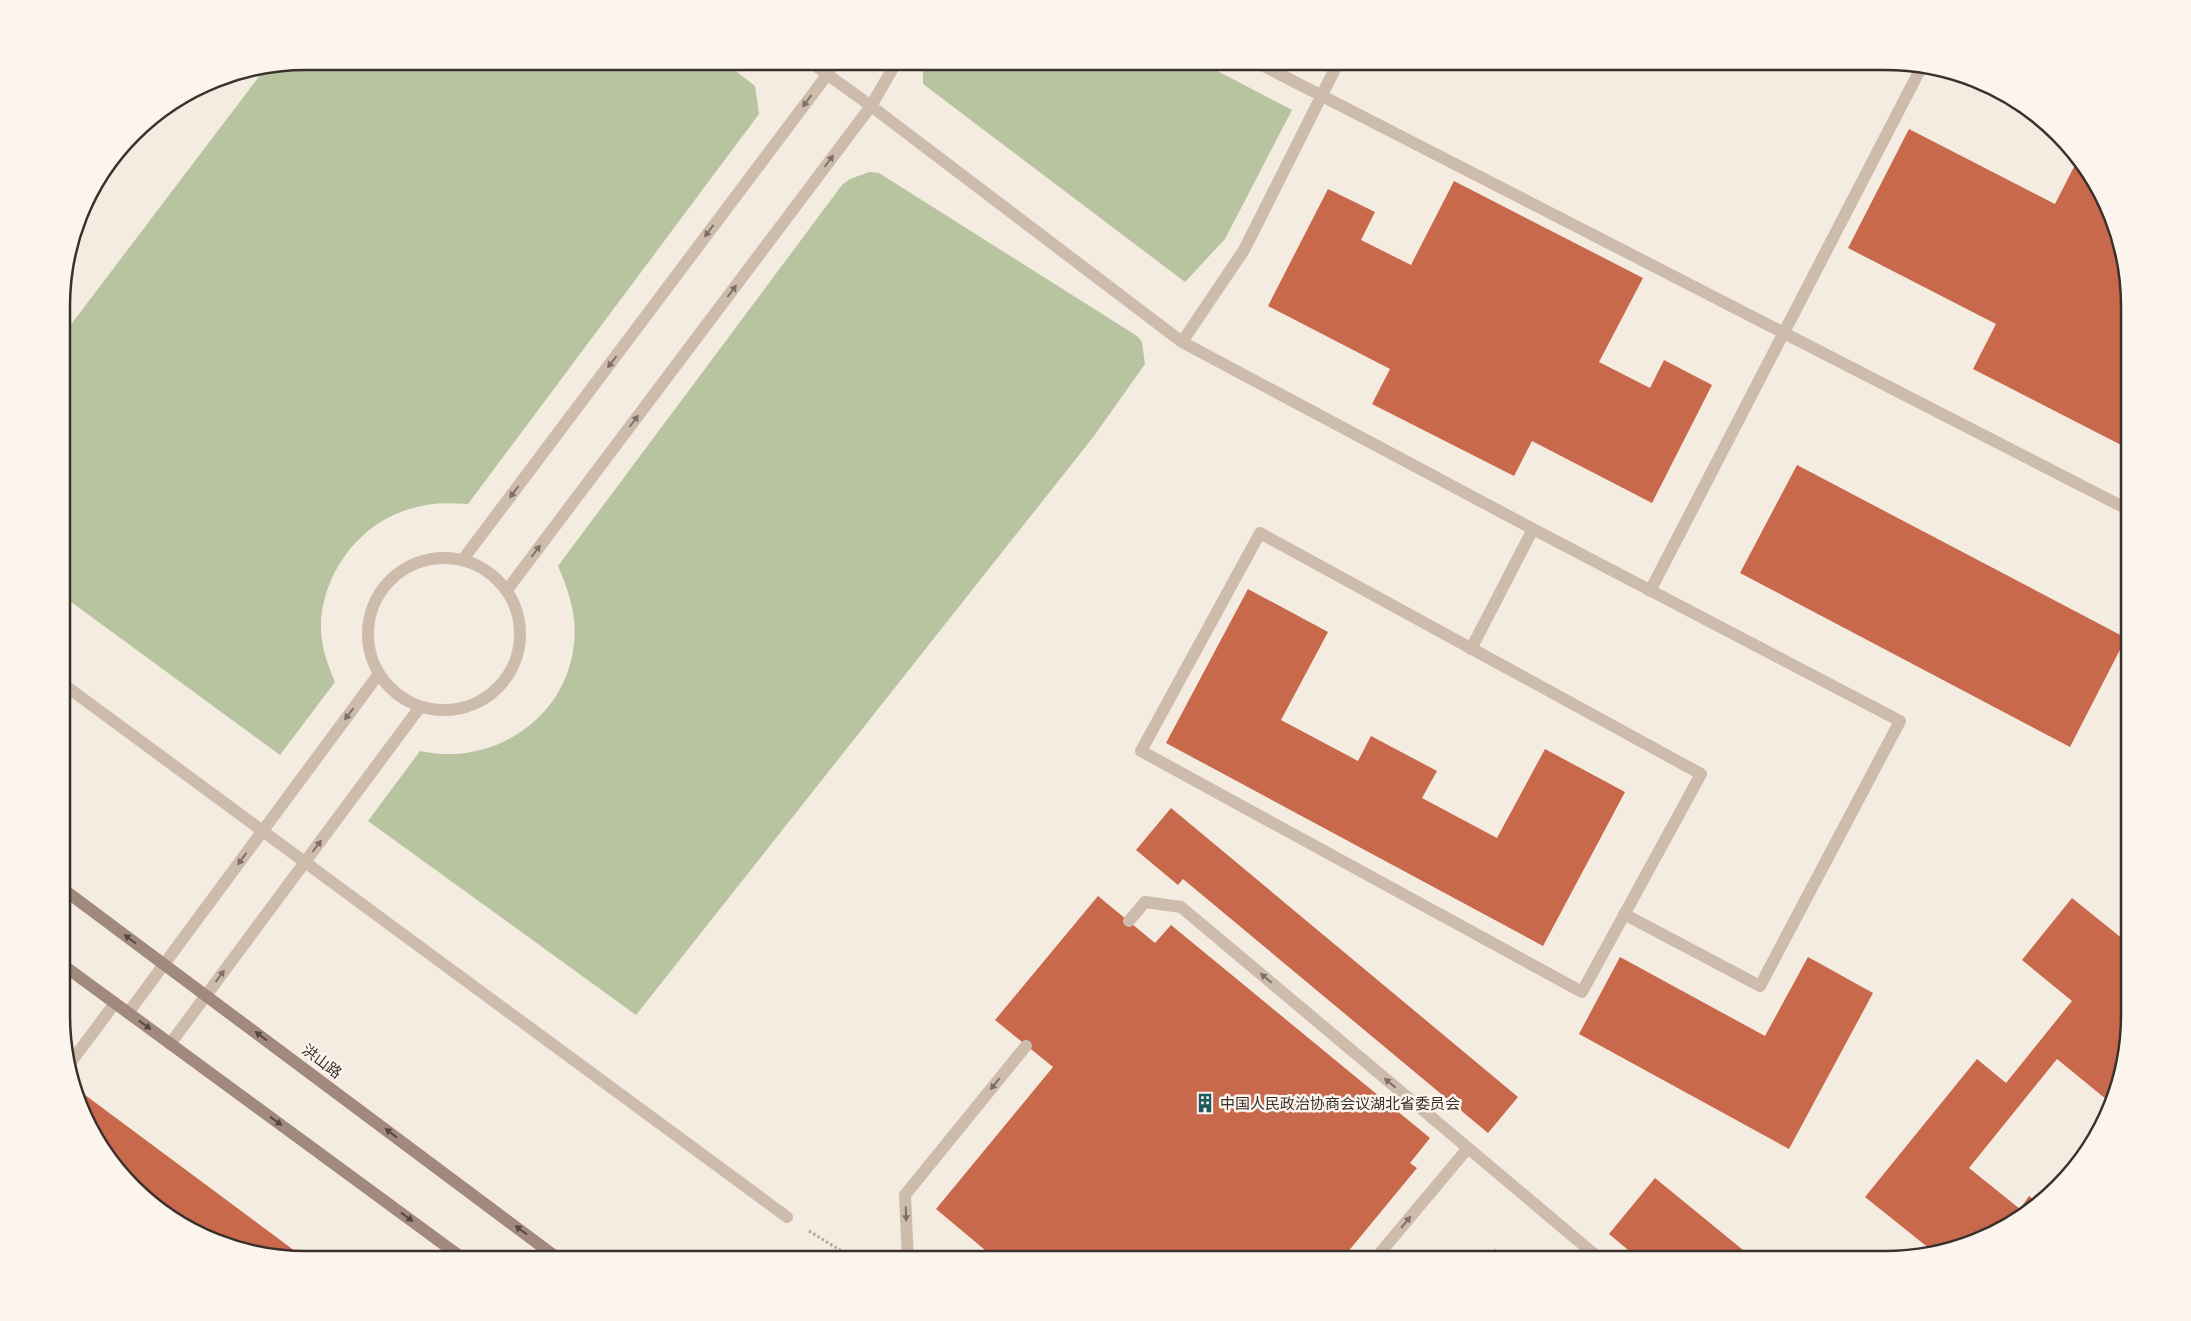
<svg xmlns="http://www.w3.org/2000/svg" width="2191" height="1321" font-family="Arial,'Noto Sans SC',sans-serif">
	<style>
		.green { fill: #b8c4a0 }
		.building { fill: #c8694b }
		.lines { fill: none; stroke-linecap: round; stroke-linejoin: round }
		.path { stroke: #b9a596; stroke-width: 3; stroke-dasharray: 2.5 2.5; stroke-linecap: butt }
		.lane { stroke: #cdbbac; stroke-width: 12 }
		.secondary { stroke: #a18a7d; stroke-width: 12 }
		.oneway { fill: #7d6f65 }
		.oneway2 { fill: #544640 }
		.labels { text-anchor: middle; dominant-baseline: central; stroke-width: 5; stroke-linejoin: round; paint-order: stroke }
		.street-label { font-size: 15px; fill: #3b302b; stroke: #fbf5ee }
		.poi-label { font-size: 15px; fill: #3b302b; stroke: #fbf5ee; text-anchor: start }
		.rim { fill: none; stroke: #3b302b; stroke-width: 2.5 }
	</style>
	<rect width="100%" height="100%" fill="#f4ebe1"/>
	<path class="green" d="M306 61H723L755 86 759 114 468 504C445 502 423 503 401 512 354 529 319 581 321 631 322 650 328 665 335 682L280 755 63 596V335L264 70Z
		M928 61H1198L1292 110 1225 239 1185 282 923 84V70Z
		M869 172 879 173 1137 336 1142 342 1145 364 1094 436 636 1015 368 821 420 751C492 767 567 719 574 643 577 616 569 591 558 566L842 185 850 179Z"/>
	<path class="building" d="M1909 129 2055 204 2078 159 2097 183 2117 228 2129 290V449L1973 369 1996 324 1848 248Z
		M1454 181 1643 278 1599 362 1650 388 1664 360 1712 385 1652 503 1532 441 1514 476 1372 404 1390 369 1268 306 1328 189 1375 212 1361 240 1411 265Z
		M1797 465 2126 638 2070 747 1740 573Z
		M1248 589 1328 632 1281 720 1358 761 1371 736 1437 771 1422 798 1497 838 1545 749 1625 792 1543 946 1166 743Z
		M1171 808 1518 1097 1488 1133 1183 879 1178 885 1136 850Z
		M1098 896 1155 943 1171 925 1430 1138 1410 1163 1417 1168 1342 1259 987 1260 991 1255 936 1209 1053 1067 995 1020Z
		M2072 898 2129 944V1031L2117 1093 2112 1104 2057 1059 1969 1168 2020 1209 2029 1196 2038 1203 2008 1227 1948 1251 1935 1253 1865 1197 1977 1059 2006 1083 2072 1001 2022 960Z
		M1620 957 1765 1036 1808 957 1873 993 1789 1149 1579 1034Z
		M77 1089 307 1260 243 1251 183 1227 133 1188 102 1151 74 1094Z
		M1655 1178 1754 1259H1639L1609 1234Z
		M1495 1249 1507 1259H1487Z"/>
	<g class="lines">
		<path class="path" d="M809 1231 856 1260"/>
		<path class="lane" d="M809 61 871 106 1182 342 1533 529 1900 721 1760 986 1624 914
			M1254 61 2129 510
			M1182 342 1244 250 1339 61
			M1260 533 1701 774 1582 992 1141 751Z
			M368 634a76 76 0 1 1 152 0a76 76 0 1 1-152 0Z
			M464 558 827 75 834 61
			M507 590 871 106 897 61
			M1650 591 1922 66
			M1471 649 1533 529
			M63 684 787 1217
			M1129 921 1145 902 1181 907 1468 1148 1375 1259
			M128 1013 378 675
			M170 1044 420 707
			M68 1066 115 1003
			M1468 1148 1600 1259
			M908 1260 905 1195 1026 1046"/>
		<path class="secondary" d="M63 889 560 1260
			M63 965 465 1260"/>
	</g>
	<defs><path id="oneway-solid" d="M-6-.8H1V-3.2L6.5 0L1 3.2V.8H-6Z" transform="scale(1.25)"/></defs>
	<g class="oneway">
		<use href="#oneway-solid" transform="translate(807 101) rotate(127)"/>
		<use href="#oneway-solid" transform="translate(829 161) rotate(-53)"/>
		<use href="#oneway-solid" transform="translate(709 231) rotate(127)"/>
		<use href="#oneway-solid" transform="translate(732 291) rotate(-53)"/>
		<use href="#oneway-solid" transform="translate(612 362) rotate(127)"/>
		<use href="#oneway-solid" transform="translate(634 421) rotate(-53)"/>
		<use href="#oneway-solid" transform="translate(514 492) rotate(127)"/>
		<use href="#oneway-solid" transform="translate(536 551) rotate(-53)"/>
		<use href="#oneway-solid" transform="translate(349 714) rotate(127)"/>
		<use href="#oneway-solid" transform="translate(317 846) rotate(-53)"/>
		<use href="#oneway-solid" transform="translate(242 859) rotate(126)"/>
		<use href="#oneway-solid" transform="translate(220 976) rotate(-54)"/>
		<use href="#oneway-solid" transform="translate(1266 978) rotate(-140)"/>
		<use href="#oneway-solid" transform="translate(1390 1083) rotate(-140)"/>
		<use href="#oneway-solid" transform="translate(995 1084) rotate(129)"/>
		<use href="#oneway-solid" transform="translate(906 1214) rotate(88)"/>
		<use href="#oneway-solid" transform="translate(1406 1222) rotate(-50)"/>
	</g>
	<g class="oneway2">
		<use href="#oneway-solid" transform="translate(130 939) rotate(-143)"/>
		<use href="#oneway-solid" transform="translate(145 1025) rotate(36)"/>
		<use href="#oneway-solid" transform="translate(261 1036) rotate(-143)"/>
		<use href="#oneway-solid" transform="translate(276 1121) rotate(36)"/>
		<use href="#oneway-solid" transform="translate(391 1133) rotate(-143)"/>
		<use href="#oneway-solid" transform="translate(407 1217) rotate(36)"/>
		<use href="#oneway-solid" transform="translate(521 1230) rotate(-143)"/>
	</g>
	<defs>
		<symbol id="building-bare" viewBox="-9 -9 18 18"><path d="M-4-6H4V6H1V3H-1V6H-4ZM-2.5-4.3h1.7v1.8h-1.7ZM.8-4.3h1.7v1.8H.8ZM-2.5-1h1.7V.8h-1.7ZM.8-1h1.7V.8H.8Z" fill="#1f5a5e" stroke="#fbf5ee" stroke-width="2.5" paint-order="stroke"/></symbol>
	</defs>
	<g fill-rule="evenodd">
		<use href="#building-bare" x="1191" y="1089" width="28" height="28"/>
	</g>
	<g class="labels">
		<g class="street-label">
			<text transform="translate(322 1061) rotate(37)">洪山路</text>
		</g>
		<g class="poi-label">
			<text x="1220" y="1103">中国人民政治协商会议湖北省委员会</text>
		</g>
	</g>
	<path d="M0 0H2191V1321H0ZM306 70H1885A236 236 0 0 1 2121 306V1015A236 236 0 0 1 1885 1251H306A236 236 0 0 1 70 1015V306A236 236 0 0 1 306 70Z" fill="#fbf5ee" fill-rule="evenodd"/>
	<path class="rim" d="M306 70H1885A236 236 0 0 1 2121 306V1015A236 236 0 0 1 1885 1251H306A236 236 0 0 1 70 1015V306A236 236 0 0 1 306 70Z"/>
</svg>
